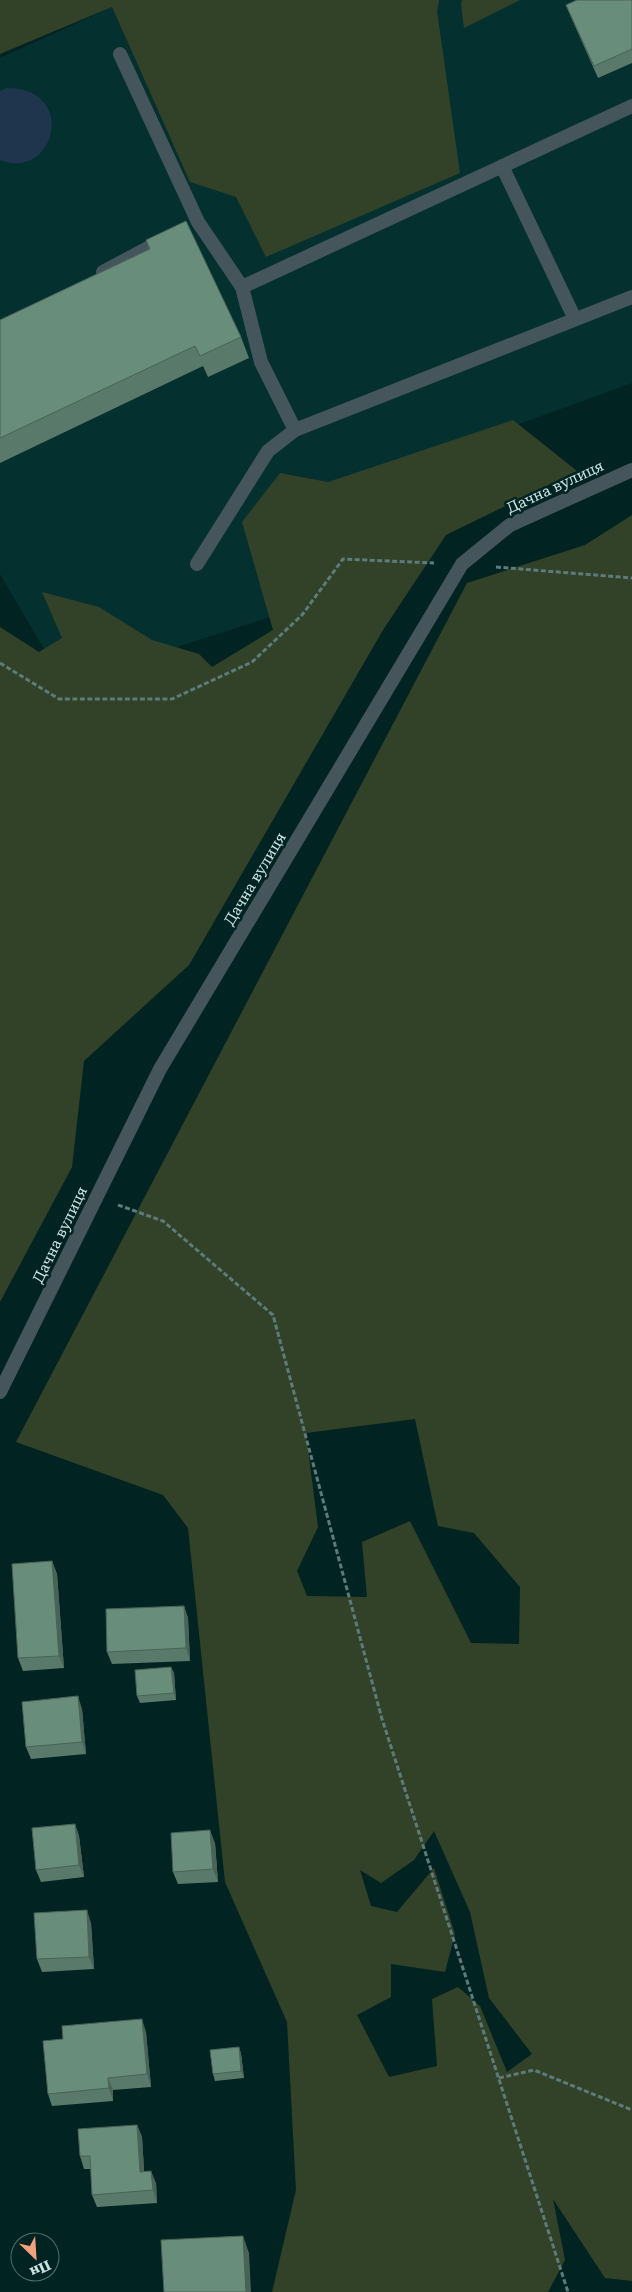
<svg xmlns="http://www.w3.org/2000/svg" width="632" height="2292" font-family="'Roboto Serif',serif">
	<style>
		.built { fill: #04302f }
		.green { fill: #324228; fill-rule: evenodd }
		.water { fill: #1e354d }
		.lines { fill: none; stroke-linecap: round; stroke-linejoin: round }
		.path { stroke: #5d7b7a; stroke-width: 3; stroke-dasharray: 5 2.5; stroke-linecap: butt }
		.service { stroke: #44565c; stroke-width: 14 }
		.wall { fill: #59796a }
		.shaded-wall { fill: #496356 }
		.building { fill: #688d7b; stroke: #496356 }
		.labels { text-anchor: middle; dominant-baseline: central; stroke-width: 5; stroke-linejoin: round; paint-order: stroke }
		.street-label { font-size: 15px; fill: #cbe2e1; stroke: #012423 }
	</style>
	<rect width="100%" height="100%" fill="#012423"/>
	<path class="built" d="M411 0H632V383L310 500 283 613 64 683 0 574V58L112 7 161 116Z"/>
	<path class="green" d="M0 0H439L437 11 460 173 266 257 236 197 190 182 112 7 0 54Z
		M462 0H520L464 28 461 4Z
		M513 420 577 471 446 535 383 630 189 965 84 1061 72 1167 0 1302V627L39 652 62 638 42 592 99 607 152 640 199 654 212 667 273 630 242 522 280 473 328 482Z
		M632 515V2281L605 2278 553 2199 565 2260 548 2292H272L296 2190 287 2022 225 1882 188 1528 163 1495 16 1442 467 583 585 545ZM415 1419 438 1526 474 1533 520 1587 519 1644 471 1643 410 1521 362 1542 367 1597 307 1596 297 1571 318 1527 306 1433ZM434 1831 470 1912 489 1998 532 2054 507 2072 480 2006 458 1987 432 1999 437 2066 389 2077 357 2015 391 1997V1964L445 1972 455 1934 434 1868 397 1912 371 1906 360 1870 381 1883 414 1860Z"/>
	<path class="water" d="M6 88C79 87 55 182 0 160V91Z"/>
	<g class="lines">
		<path class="path" d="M496 567 632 578
			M0 663 59 699H172L252 662 302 615 343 559 434 563
			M118 1205 163 1221 273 1315 382 1719 568 2292
			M499 2078 534 2070 632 2110"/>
		<path class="service" d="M120 54 198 222 242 287 261 362 295 430
			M502 166 575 319
			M103 272 163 240
			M242 287 632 106
			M197 564 268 451 295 430 632 297
			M0 1392 160 1069 462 564 510 525 632 470"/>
	</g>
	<path class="wall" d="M632 0V63L598 78 571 17 566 5Z
		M146 240 241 337 249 358 208 377 203 366 0 463V320L149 249Z
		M52 1561 57 1574 64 1668 23 1671 18 1658Z
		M184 1606 188 1618 190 1661 112 1664 107 1652Z
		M171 1667 174 1673 176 1700 140 1703 137 1696Z
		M82 1709 86 1754 31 1759 26 1747Z
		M75 1824 79 1836 84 1877 41 1882 36 1870Z
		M215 1843 218 1882 178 1884 173 1872Z
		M91 1923 94 1969 42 1972 37 1959Z
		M146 2032 151 2087 113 2090V2101L52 2106 48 2094 63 2039Z
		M239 2047 241 2054 244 2078 215 2081 213 2074Z
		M137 2125 142 2137 144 2171 156 2183 157 2203 97 2207 92 2195 91 2169H84L80 2156Z"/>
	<path class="shaded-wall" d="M52 1561 57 1574 64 1668 59 1656Z
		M184 1606 188 1618 190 1661 186 1648Z
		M171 1667 174 1673 176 1700 174 1693Z
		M78 1696 82 1709 86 1754 82 1742Z
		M75 1824 79 1836 84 1877 79 1865Z
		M210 1830 215 1843 218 1882 213 1869Z
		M87 1910 91 1923 94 1969 89 1957Z
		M142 2019 146 2032 151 2087 147 2074Z
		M239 2047 241 2054 244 2078 241 2071Z
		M108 2078 113 2090V2101L109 2088Z
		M137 2125 142 2137 145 2184 140 2172Z
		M151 2171 156 2183 157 2203 153 2190Z
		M243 2236 249 2253 251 2292H246Z"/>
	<path class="building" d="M577 0H632V49L594 66 566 5Z
		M186 221 241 337 200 356 195 346 0 438V320L150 249 146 240Z
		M52 1561 59 1656 18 1658 12 1564Z
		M184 1606 186 1648 107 1652 106 1609Z
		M171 1667 174 1693 137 1696 135 1670Z
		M78 1696 82 1742 26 1747 22 1702Z
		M75 1824 79 1865 36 1870 32 1828Z
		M210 1830 213 1869 173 1872 171 1833Z
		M87 1910 89 1957 37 1959 34 1913Z
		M142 2019 147 2074 108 2078 109 2088 48 2094 43 2041 63 2039 62 2026Z
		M239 2047 241 2071 213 2074 210 2050Z
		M137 2125 140 2172 151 2171 153 2190 92 2195 90 2156H80L78 2129Z
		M243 2236 246 2292H164L161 2240Z"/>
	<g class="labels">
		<g class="street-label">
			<text transform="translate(555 487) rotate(-25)">Дачна вулиця</text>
			<text transform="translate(255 879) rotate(-59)">Дачна вулиця</text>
			<text transform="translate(60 1235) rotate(-64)">Дачна вулиця</text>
		</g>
	</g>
	<g transform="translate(35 2257) rotate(155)"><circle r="24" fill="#012423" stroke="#52706f"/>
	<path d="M0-4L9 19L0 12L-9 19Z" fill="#f1a17c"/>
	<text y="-8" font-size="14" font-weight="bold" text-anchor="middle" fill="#cbe2e1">Пн</text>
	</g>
</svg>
